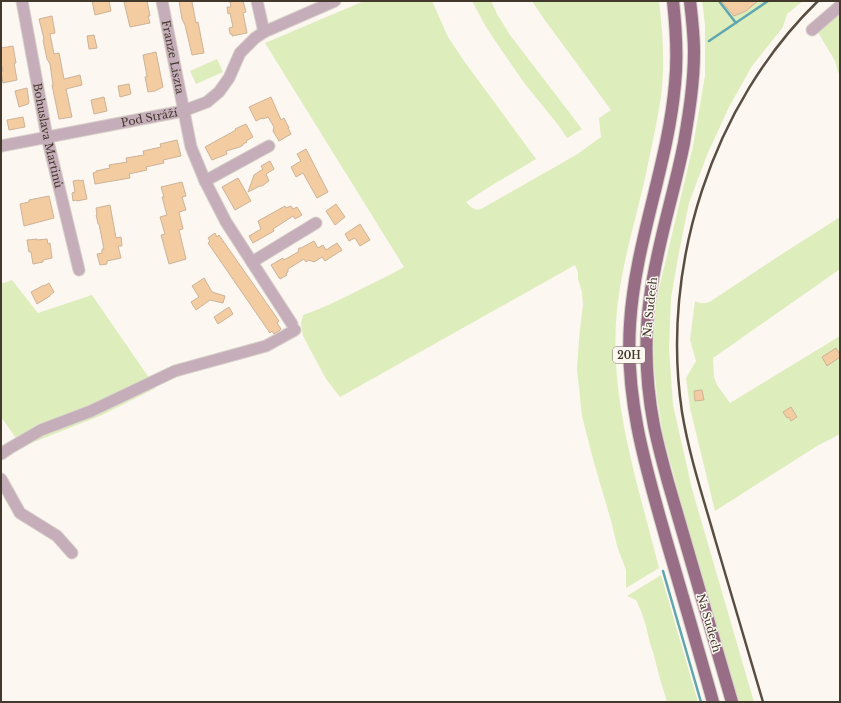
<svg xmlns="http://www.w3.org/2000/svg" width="841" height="703" font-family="'Libre Baskerville',serif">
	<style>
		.green { fill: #deedbc }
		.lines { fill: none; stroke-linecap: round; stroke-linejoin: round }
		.stream { stroke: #60a6af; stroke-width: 2.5 }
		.building { fill: #f3cca1; stroke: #cdb398 }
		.minor-casing { stroke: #d7d1ca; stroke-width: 13 }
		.major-casing { stroke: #d7d1ca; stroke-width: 14 }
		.minor { stroke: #c5adb9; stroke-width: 11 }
		.major { stroke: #976e85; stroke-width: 12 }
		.rail { stroke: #584e43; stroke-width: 2.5 }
		.labels { text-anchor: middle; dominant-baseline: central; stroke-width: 3; stroke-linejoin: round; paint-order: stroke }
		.shield { fill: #fcf7f1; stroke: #7a7167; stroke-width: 1 }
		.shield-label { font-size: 10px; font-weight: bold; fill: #42382c }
		.street-label { font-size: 11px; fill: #42382c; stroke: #fcf7f1 }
	</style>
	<rect width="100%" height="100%" fill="#fcf7f1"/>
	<path class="green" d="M364 1H432L448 37 464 61 536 159 489 187 466 202 471 207 477 210 483 208 576 155 601 137 599 118 611 110 544 19 532 1H659C663 33 665 66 661 97 657 123 651 149 646 174 635 223 619 272 616 322 611 406 639 488 659 568L626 588V570L617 546 612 524 593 459 582 416 577 369 579 339 583 305 582 292 578 279V272L575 265 340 397 326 379 303 336 301 323 303 315C324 308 343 298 363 288 376 281 391 275 404 267L265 43Z
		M472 1H491L497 14 510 35 582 129 567 138 559 126 525 84 502 51 486 27Z
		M702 1H803L787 14 783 27 752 66 729 107 707 155 689 203 679 252 671 298 669 348 673 405 692 489 754 702H738L681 502 663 435 657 397 654 366V334L656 301 693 146 705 76V24Z
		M840 13V75L838 72 835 61 816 29Z
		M217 59 223 72 196 84 190 71Z
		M840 217V269L713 358 714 377 717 385 730 403 840 336V434L817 446 715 511 690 408 686 378 696 361 690 340 695 301C701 304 705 304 711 301L779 256Z
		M12 280 38 313 92 295 156 388 102 415 29 444 23 448 1 417V284Z
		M661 575 698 702H667L660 679 653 652 650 643 646 626 641 611 636 600 627 596Z"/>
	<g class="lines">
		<path class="stream" d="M719 1 736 23
			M709 41 768 1
			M663 571 701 702"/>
	</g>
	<path class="building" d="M92 1H109L111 11 95 15Z
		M130 1H147L150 16H148L150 23 130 27 124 2Z
		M179 1H191L192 2 196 23 198 22 199 27 204 53 192 55 185 25 182 19Z
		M237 1H243L246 12 243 13 247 33 232 36V34H230L229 28 233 27 230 13 228 14 227 7H231L230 2Z
		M721 1H758L746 11 734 16Z
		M52 16 55 33 50 34 54 54 59 53 64 79 80 75 82 85 66 89 72 117 59 119 52 85H53L50 64 47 59 43 40 44 39 39 19Z
		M94 35 97 48 89 49 87 36Z
		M13 46 16 63H14L17 80 3 83 1 72 3 71 1 63V48Z
		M156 52 163 87 155 91 148 92 145 77 147 76 143 55Z
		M129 84 131 94 120 97 118 86Z
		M27 88 29 102 28 104 19 107 15 91Z
		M104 97 107 111 94 114 91 100Z
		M271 97 281 120 284 118 289 128H288L291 134 279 141 273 131 274 127 268 117 263 119 262 118 256 121 249 107Z
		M23 117 25 127 9 130 7 120Z
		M246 124 253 137 246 141 247 142 243 144V145L240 147 226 151 227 154 212 160 205 147 236 130 235 129Z
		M177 140 181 156 163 160 164 163 146 167 147 170 129 174 130 178 95 184 93 173 96 172V171L110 168 109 165 127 162 126 158 144 155 143 151 161 147 160 144Z
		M306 149 328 192 317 198 303 173 296 177 291 167 301 161 297 154Z
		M270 161 274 169 266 174 269 181 266 183 265 184 262 186H260L248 192 254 175 263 169 261 166Z
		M238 178 251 201 235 210 222 187Z
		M79 180 80 181 83 180 87 199 77 201 76 200 73 201 72 193 75 192 73 181Z
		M182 182 186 196 182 197 186 210 179 212 183 229 179 230 186 259 169 264 161 235 165 234 160 217 167 215 162 197H164L161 187Z
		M49 196 54 218 24 226 20 204 29 202V200Z
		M336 204 345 217 335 225 326 211Z
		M110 205 116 238 121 237 122 246H118L121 258 107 261V264L100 265 97 254 102 253V249H104L99 224H98L97 219 96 215H97L96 208Z
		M285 206 286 208 291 206 293 209 297 207 302 215 295 219 293 216 273 229 274 231 253 243 249 236 261 229 258 221Z
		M360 224 370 240 360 246 355 238 349 241 345 234Z
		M215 233 217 237 219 235 279 321 277 323 281 329 279 331 274 334 272 331 270 333 208 243 210 241 208 238Z
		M37 239V240L47 239 48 244 50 243 52 258 43 260V262L33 264 31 252H29L27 240Z
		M314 241 318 248 323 245 326 250 337 243 342 250 325 261 322 257 314 262 309 260 306 262 304 259 288 269V272L286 273 287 275 280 279V278H279L271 265 283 258 284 260 298 252 299 248H301Z
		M204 278 212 292 225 296 223 303 210 300 196 310 191 302 199 297 192 286Z
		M49 283 54 292 50 295V296L37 304 31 292 44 285V286Z
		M229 307 233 314 218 324 214 317Z
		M836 348 840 355V357L827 366 822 357Z
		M701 390H702L704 400 695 401 694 391Z
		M791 407 797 417 791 421 789 417 787 418 783 412Z"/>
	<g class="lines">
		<defs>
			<g id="minor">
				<path id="s1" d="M22 1 47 137 79 270"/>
				<path id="s2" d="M162 1 191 147 205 181 226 222 292 324"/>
				<path d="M257 1 264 32"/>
				<path d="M812 30 840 6"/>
				<path id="s3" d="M1 146 183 111 207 102 219 92 229 78 240 53 255 38 264 32 335 1"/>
				<path d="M205 181 269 146"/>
				<path d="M252 262 316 223"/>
				<path d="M1 454 10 448 41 430 91 411 175 371 266 346 295 330"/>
				<path d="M1 479 20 513 57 536 72 553"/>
			</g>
			<path id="major" d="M673 1C676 28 678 56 675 84 668 165 635 242 630 324 625 400 646 468 666 539 682 594 698 648 713 702
				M690 1C692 18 694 35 694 52 694 83 689 113 684 143 674 194 657 244 650 297 644 340 646 384 654 426 658 445 663 464 668 482L732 702"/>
		</defs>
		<use href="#minor" class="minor-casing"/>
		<use href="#major" class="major-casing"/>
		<use href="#minor" class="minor"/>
		<use href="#major" class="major"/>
		<path class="rail" d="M763 702C747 648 731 594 715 539 703 497 689 455 682 412 660 266 712 104 818 1"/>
	</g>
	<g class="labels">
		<rect class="shield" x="613" y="347" width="32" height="16" rx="3"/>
		<g class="shield-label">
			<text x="629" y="355">20H</text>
		</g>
		<g class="street-label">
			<text stroke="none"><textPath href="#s2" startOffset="57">Franze Liszta</textPath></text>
			<text stroke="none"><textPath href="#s3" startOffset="151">Pod Stráží</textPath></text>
			<text stroke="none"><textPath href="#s1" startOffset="137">Bohuslava Martinů</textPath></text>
			<text transform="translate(650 307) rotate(-84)">Na Sudech</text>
			<text transform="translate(709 623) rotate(74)">Na Sudech</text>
		</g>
	</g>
	<rect width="841" height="703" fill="none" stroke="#42382c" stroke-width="4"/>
</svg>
